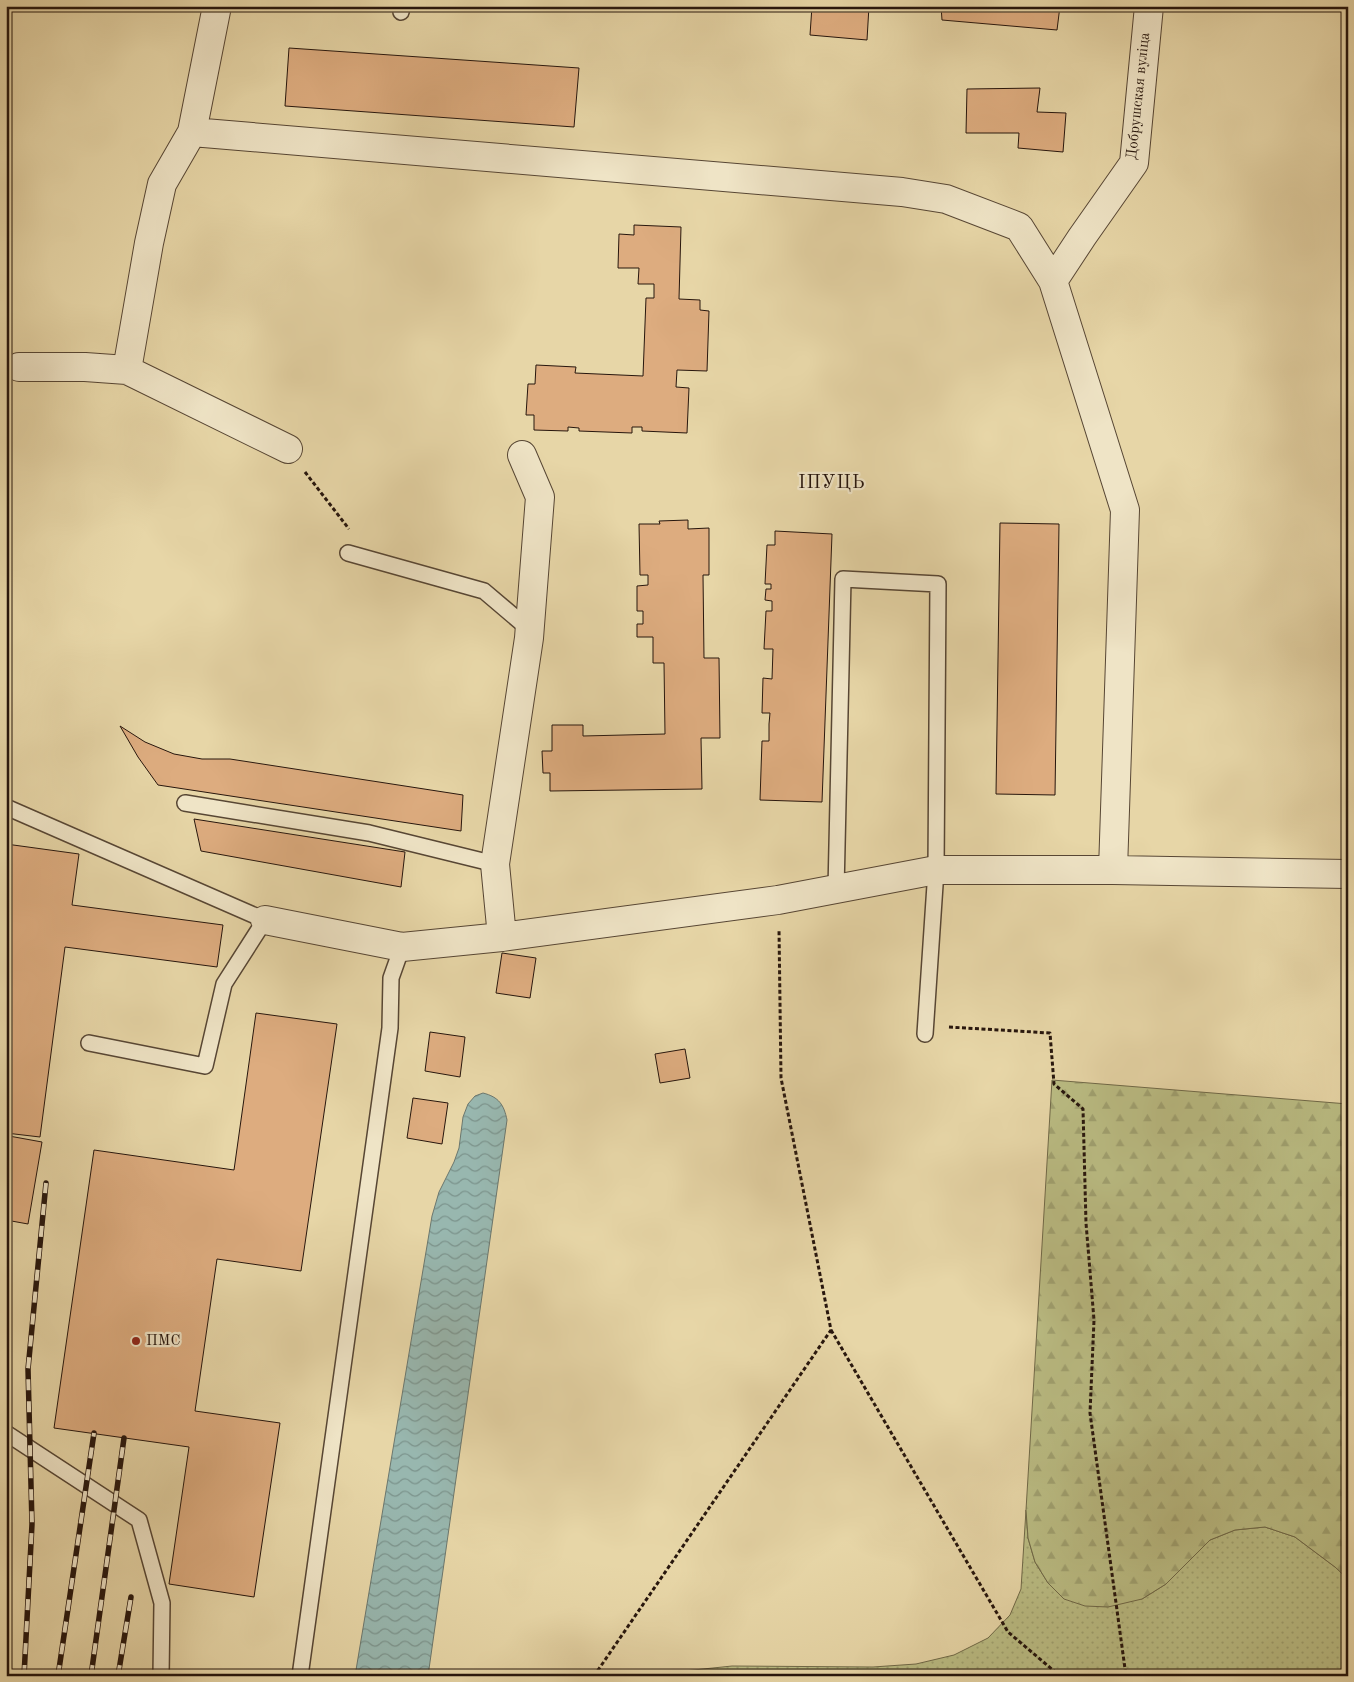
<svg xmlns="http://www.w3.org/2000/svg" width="1354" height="1682" font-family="'Old Standard TT',serif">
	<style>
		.green { fill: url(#green-dots); stroke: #706948 }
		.forest { fill: url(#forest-firs); stroke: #706948 }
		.water { fill: url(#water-waves); stroke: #6b776e }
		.building { fill: #ddac7f; stroke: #27160d }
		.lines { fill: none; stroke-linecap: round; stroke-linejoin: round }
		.lane-casing { stroke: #574634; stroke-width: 18 }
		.street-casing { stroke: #574634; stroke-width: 30 }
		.path { stroke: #27160d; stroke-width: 3; stroke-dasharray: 4 2.5; stroke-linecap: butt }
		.lane { stroke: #efe4c6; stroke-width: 15 }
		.street { stroke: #efe4c6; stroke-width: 28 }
		.rail-casing { stroke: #27160d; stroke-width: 5.5 }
		.rail { stroke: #efe4c6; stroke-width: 4; stroke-dasharray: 11; stroke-linecap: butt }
		.poi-dot { fill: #8f2418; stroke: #efe4c6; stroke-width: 2 }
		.labels { text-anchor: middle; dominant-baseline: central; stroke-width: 4.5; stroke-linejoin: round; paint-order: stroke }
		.street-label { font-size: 15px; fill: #27160d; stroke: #efe4c6 }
		.poi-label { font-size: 15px; fill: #27160d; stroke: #efe4c6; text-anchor: start }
		.quarter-label { font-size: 18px; letter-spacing: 1px; fill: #27160d; stroke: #efe4c6 }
	</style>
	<defs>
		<pattern id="green-dots" width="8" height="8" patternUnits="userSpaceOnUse" patternTransform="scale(1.25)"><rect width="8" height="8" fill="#babc83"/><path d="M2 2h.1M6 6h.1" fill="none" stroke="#a0a170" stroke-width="1.8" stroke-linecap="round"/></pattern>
		<pattern id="forest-firs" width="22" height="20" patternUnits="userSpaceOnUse" patternTransform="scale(1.25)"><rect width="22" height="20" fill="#babc83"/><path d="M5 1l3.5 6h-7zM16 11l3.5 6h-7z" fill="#a0a170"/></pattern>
		<pattern id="water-waves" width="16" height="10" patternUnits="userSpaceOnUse" patternTransform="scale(1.25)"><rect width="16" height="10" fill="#98b7af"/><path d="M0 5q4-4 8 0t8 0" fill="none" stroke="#7c948d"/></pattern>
	</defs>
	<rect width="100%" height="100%" fill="#e7d6a7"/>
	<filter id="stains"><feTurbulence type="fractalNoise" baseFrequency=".004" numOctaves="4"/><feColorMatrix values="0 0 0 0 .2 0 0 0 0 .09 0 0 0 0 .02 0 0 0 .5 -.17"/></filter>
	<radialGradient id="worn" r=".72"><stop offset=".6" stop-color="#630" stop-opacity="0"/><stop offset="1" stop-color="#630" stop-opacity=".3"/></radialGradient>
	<path class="green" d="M1026 1510 1028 1538 1035 1562 1048 1583 1142 1599 1166 1584 1210 1540 1235 1530 1265 1527 1295 1537 1335 1567 1348 1579V1676H665L684 1671 732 1666 873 1667 916 1664 954 1655 988 1638 1010 1615 1021 1589Z"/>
	<path class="forest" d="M1052 1080 1348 1104V1579L1335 1567 1295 1537 1265 1527 1235 1530 1210 1540 1166 1584 1142 1599 1108 1607 1085 1606 1064 1599 1048 1583 1035 1562 1028 1538 1026 1510Z"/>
	<path class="water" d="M483 1093C499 1097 504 1105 507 1120L428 1676H355L432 1216 439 1192 454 1162 459 1148 463 1117 468 1104 475 1096Z"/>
	<path class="building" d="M812 6H869L867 40 810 35Z
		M941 6H1060L1057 30 942 20Z
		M289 48 579 68 574 127 285 106Z
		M1040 88 1037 112 1066 113 1063 152 1018 148 1019 133H966L967 89Z
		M634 225 681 227 679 299 700 300V310L709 311 707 371 677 370 676 387 689 388 687 433 642 431V427H632V433L579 431V428L568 427V431L534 430V415H526L528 384H535L536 365 576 367 575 373 643 376 646 298H654V284H638L639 268H618L619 234 634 235Z
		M688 520V529L709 528V575H703L704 658H719L720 738H701L702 789 550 791V773H543L542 751H552V725H583V736L665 734 664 663H653V637H637V624H643V611H637V586L648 585V575H640L639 524H660L659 521Z
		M1000 523 1059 524 1055 795 996 794Z
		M775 531 832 534 822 802 760 800 762 741H769V724L770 713H762L763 678 772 679 773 649H764L766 611H772V601L765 600 766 589H771V584H765L767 545H775Z
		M120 726 145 742 174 754 202 759H230L463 795 461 831 158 785 138 757Z
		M194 819 405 852 401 887 201 851Z
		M6 844 79 854 72 905 223 925 217 967 65 947 40 1137 6 1133Z
		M502 953 536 958 530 998 496 993Z
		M256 1013 337 1024 301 1271 217 1259 195 1411 280 1423 254 1597 169 1584 189 1447 54 1428 94 1150 234 1170Z
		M430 1032 465 1037 460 1077 425 1071Z
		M685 1049 690 1078 660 1083 655 1054Z
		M413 1098 448 1103 442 1144 407 1138Z
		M9 1136 42 1142 28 1224 6 1220V1150Z"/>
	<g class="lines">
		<defs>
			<path id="lane" d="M401 12 402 6
				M348 553 484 591 530 630
				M185 803 369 833 495 864
				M6 807 265 920 224 984 205 1066 89 1043
				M836 890 843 579 938 584 936 870 925 1034
				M6 1433 139 1520 162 1603 161 1676
				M300 1676 390 1028 391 978 402 947"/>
			<path id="street" d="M217 6 192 132 162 184 149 243 127 370 288 449
				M192 132 902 192 946 199 1019 227 1053 281 1125 510 1113 870 1348 874
				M1053 281 1082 237 1134 163 1149 6
				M19 367H85L127 370
				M265 920 402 947 502 937 778 900 936 870H1113
				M502 937 495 864 529 638 540 497 522 455"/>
		</defs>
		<use href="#lane" class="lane-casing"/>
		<use href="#street" class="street-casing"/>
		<path class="path" d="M305 472 349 529
			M949 1027 1050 1033 1054 1084 1083 1109 1086 1223 1094 1320 1090 1413 1126 1676
			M831 1330 1008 1632 1060 1676
			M594 1676 831 1330 781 1078 779 929"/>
		<use href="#lane" class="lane"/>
		<use href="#street" class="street"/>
		<defs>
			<path id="rail" d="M6 1640 7 1676
				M24 1676 32 1524 28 1369 46 1183
				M58 1676 94 1433
				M91 1676 124 1438
				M118 1676 131 1597
				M142 1676 143 1674"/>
		</defs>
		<use href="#rail" class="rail-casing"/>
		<use href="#rail" class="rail"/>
	</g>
	<circle class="poi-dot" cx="136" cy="1341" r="5"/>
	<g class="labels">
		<g class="street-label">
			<text transform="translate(1139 96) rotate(-84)">Добрушская вуліца</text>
		</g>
		<g class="poi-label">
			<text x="146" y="1341">ПМС</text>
		</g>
		<g class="quarter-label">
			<text x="832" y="483">ІПУЦЬ</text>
		</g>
	</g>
	<rect width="1354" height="1682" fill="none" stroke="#e7d6a7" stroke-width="25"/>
	<rect x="8" y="8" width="1339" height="1667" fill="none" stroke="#27160d" stroke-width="2.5"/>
	<rect x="12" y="12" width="1329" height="1657" fill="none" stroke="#27160d"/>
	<rect width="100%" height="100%" filter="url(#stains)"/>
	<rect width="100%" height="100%" fill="url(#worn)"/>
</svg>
